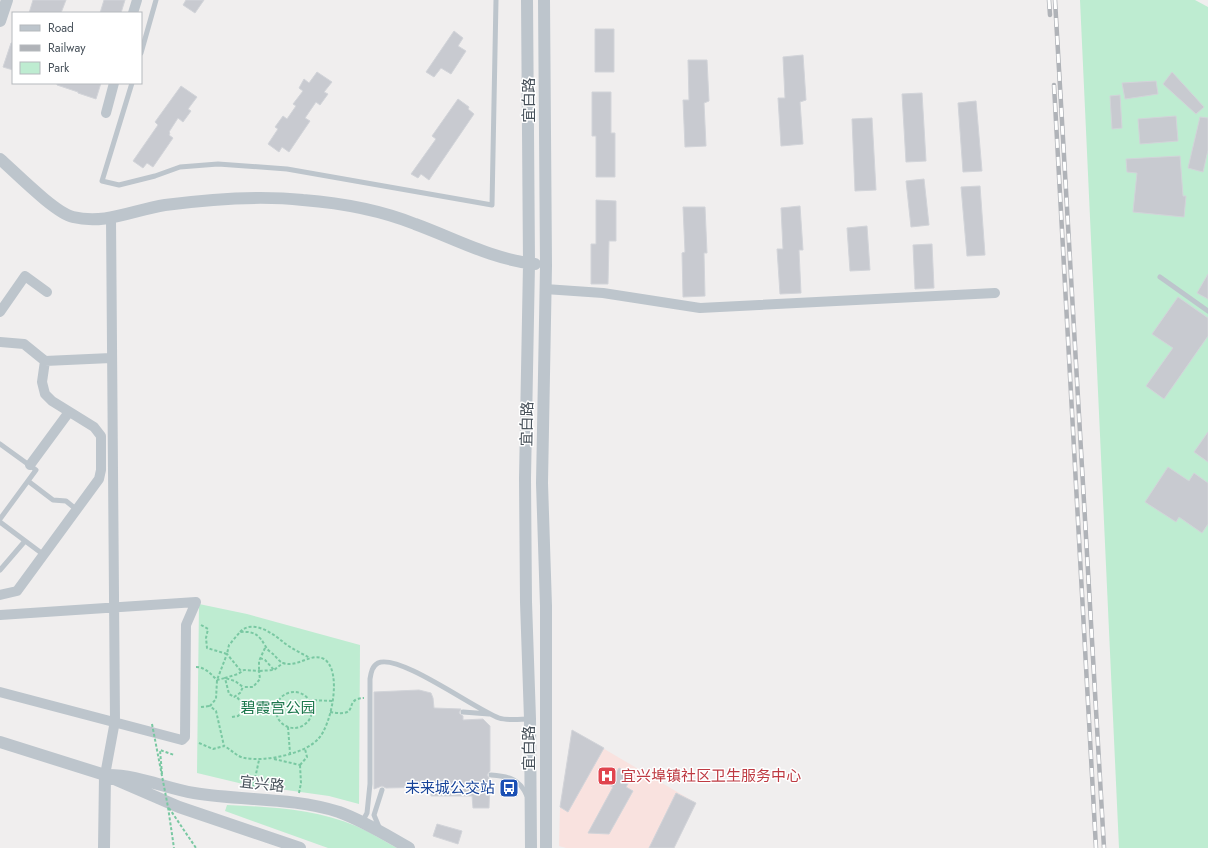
<svg xmlns="http://www.w3.org/2000/svg" width="1208" height="848" font-family="Jost,'Noto Sans SC',sans-serif">
	<style>
		.medical { fill: #f9e2df }
		.green { fill: #beecd1 }
		.building { fill: #c8cad0; stroke: #d2d4d9 }
		.lines { fill: none; stroke-linecap: round; stroke-linejoin: round }
		.path { stroke: #79c8a2; stroke-width: 2; stroke-dasharray: 3 2; stroke-linecap: butt }
		.service { stroke: #bdc5cc; stroke-width: 5 }
		.minor { stroke: #bdc5cc; stroke-width: 10 }
		.tertiary { stroke: #bdc5cc; stroke-width: 12 }
		.rail-casing { stroke: #b0b3b8; stroke-width: 4.5 }
		.rail { stroke: #fff; stroke-width: 3; stroke-dasharray: 9; stroke-linecap: butt }
		.path-bridge { stroke: #79c8a2; stroke-width: 2; stroke-dasharray: 3 2; stroke-linecap: butt }
		.labels { text-anchor: middle; dominant-baseline: central; stroke-width: 3; stroke-linejoin: round; paint-order: stroke }
		.street-label { font-size: 15px; fill: #47515a; stroke: #fff }
		.park-label { font-size: 15px; fill: #1c774c; stroke: #fff }
		.health-label { font-size: 15px; fill: #be3a42; stroke: #fff; text-anchor: start }
		.transit-label { font-size: 15px; fill: #164399; stroke: #fff; text-anchor: end }
	</style>
	<rect width="100%" height="100%" fill="#f0eeee"/>
	<path class="medical" d="M572 730 696 803 674 848H566L559 846 560 807Z"/>
	<path class="green" d="M1080 0H1195L1208 7V848H1119Z
		M199 604 247 614 360 645 359 804 329 796 243 784 197 773Z
		M227 805C271 807 315 809 356 826 370 832 384 841 397 848H328L225 811Z"/>
	<path class="building" d="M33 0H66L61 13H29Z
		M104 0H125L121 13H100Z
		M186 0H204L195 13 183 5Z
		M595 29H614V72H595Z
		M454 31 463 38 458 46 466 51 451 74 441 68 434 77 426 72Z
		M11 43H13V70L3 67Z
		M803 55 806 100 800 102 803 144 781 146 778 98H785L783 57Z
		M688 60H707L709 101 704 103 706 146 685 147 683 100H689Z
		M317 72 332 82 324 92 328 94 320 105 316 102 305 118 310 121 289 152 282 147 279 152 268 144 278 129 275 127 283 116 287 119 296 106 293 104 303 91 299 88 304 79 309 83Z
		M1172 72 1204 107 1196 114 1163 84Z
		M1156 81 1158 94 1125 99 1122 83Z
		M57 83H101L96 99 78 93V92L57 85Z
		M181 86 197 97 188 109 191 111 183 122 178 118 169 132 170 133 169 135 173 138 153 167 147 163 143 168 133 161 158 125 155 122Z
		M592 92H611V133H615V177H596V136H592Z
		M922 93 926 161 906 162 902 94Z
		M1120 95 1122 128 1112 129 1110 96Z
		M458 99 469 107 468 109 474 114 429 180 421 174 418 178 411 174 436 139 432 136Z
		M976 101 982 171 963 172 958 103Z
		M1176 116 1178 141 1140 144 1138 119Z
		M1200 117 1208 118V150L1203 172 1188 168Z
		M872 118 876 190 855 191 852 119Z
		M1180 156 1183 196H1186L1184 217 1133 212 1137 173 1127 172 1126 159Z
		M924 179 929 225 911 227 906 181Z
		M980 186 985 255 967 256 961 187Z
		M596 200 616 201V241H609L608 284H591V244H596Z
		M800 206 803 250H799L801 293 780 294 777 249H783L781 208Z
		M683 207H705L707 253H704L705 296 683 297 682 253 685 252Z
		M867 226 870 270 850 271 847 228Z
		M932 244 934 288 915 289 913 245Z
		M1208 274V299L1197 293Z
		M1178 297 1208 318V336L1164 399 1146 386 1173 348 1152 334Z
		M1208 432V462L1194 452Z
		M1168 467 1189 481 1194 473 1208 483V524L1202 533 1179 517 1176 522 1145 502Z
		M419 690 431 693 433 698 434 708 461 709 459 713 463 716V720L483 719 490 726V771L487 775 490 779 489 808H473L472 796H431V787L386 788 382 786 374 789V692Z
		M572 730 604 748 568 812 560 807Z
		M619 768 633 776 626 787 633 791 609 834 588 833 613 787 609 785Z
		M676 793 696 803 674 848H649Z
		M437 824 462 831 458 844 433 836Z"/>
	<g class="lines">
		<path class="path" d="M201 625 208 629 206 638 207 648 227 654 229 645 240 632C255 631 259 635 266 647 267 650 272 653 274 655 277 658 280 662 283 663 298 668 311 652 324 659 343 671 331 725 319 738 306 754 265 762 245 758 237 757 232 750 224 746
			M240 632C252 619 272 633 282 641 290 648 301 653 310 658
			M265 648 259 661V671L274 670 283 663
			M260 658 265 660 274 670
			M196 667C205 667 211 674 217 680L225 678 235 681 243 687 240 693 234 697 229 694 225 678 238 674 244 670 259 671 260 679 253 687H243
			M276 710a18 18 0 1 1 36 0a18 18 0 1 1-36 0Z
			M309 700 333 701
			M201 707 210 706
			M330 712C363 718 341 699 364 698
			M232 717 238 716 242 712V703L236 696
			M288 727 290 753
			M199 743 213 749 224 746 216 711 210 706 216 699 217 680 227 654 241 671
			M274 759 300 765
			M300 765 307 757 305 749
			M162 774 160 750 174 755
			M253 788 259 760
			M299 793 301 783 300 765"/>
		<path class="service" d="M141 53 156 0
			M132 83 102 181 119 185 155 176 180 167 218 164 287 169 492 205 496 0
			M1160 277 1208 311
			M0 444 36 470 0 519
			M28 481 53 500 66 501 77 510
			M0 522 44 555
			M0 570 25 541
			M463 712 489 714
			M491 775C508 776 520 779 527 796
			M362 822 367 813 370 784V679C371 673 372 666 378 663 399 653 476 710 499 718 508 721 521 719 530 719
			M379 827 374 815 382 790"/>
		<path class="minor" d="M133 13 137 0
			M106 113 114 83
			M545 289 603 293 700 308 995 293
			M0 312 25 276 47 292
			M0 342 24 344 45 361 42 382 45 394 52 401 94 427 101 436V470L99 479 17 591 0 595
			M45 361 111 358
			M30 465 69 412
			M0 615 196 602 186 625 185 737 182 740 0 692
			M105 775 115 721 111 219"/>
		<path class="tertiary" d="M527 0 529 264 525 478 526 602 530 719 531 848
			M544 0 546 266 542 483 546 606V848
			M0 21 7 0
			M0 159C15 172 55 213 73 217 105 225 133 210 165 205 210 199 257 195 303 200 341 203 380 210 415 224 456 239 491 259 535 264
			M0 742 105 775 179 807 300 848
			M108 775C138 775 165 788 194 793 242 801 292 797 339 812 364 821 386 835 409 848
			M104 848 105 775"/>
		<defs>
			<path id="rail" d="M1049 0 1050 15
				M1055 0 1104 848
				M1054 85 1096 848"/>
		</defs>
		<use href="#rail" class="rail-casing"/>
		<use href="#rail" class="rail"/>
		<path class="path-bridge" d="M152 724 168 807 174 848
			M169 808 196 848"/>
	</g>
	<defs>
		<symbol id="hospital-square" viewBox="-11 -11 22 22"><rect x="-9" y="-9" width="18" height="18" rx="4" fill="#e0444e" stroke="#fff"/><path d="M-5-5h3v3.5h4V-5h3V5h-3V1.5h-4V5h-3Z" fill="#fff"/></symbol>
		<symbol id="bus-square" viewBox="-11 -11 22 22"><rect x="-9" y="-9" width="18" height="18" rx="4" fill="#1a4fb4" stroke="#fff"/><path d="M-5-6H5V4H4V6H2V4H-2V6H-4V4H-5ZM-3.5-4V0h7V-4ZM-3.5 1.2v1.5H-2V1.2ZM2 1.2v1.5H3.5V1.2Z" fill="#fff"/></symbol>
	</defs>
	<g fill-rule="evenodd">
		<use href="#hospital-square" x="596" y="765" width="22" height="22"/>
		<use href="#bus-square" x="498" y="777" width="22" height="22"/>
	</g>
	<g class="labels">
		<g class="street-label">
			<text transform="translate(529 100) rotate(-90)">宜白路</text>
			<text transform="translate(527 424) rotate(-89)">宜白路</text>
			<text transform="translate(529 748) rotate(-90)">宜白路</text>
			<text transform="translate(262 784) rotate(6)">宜兴路</text>
		</g>
		<g class="park-label">
			<text x="278" y="708">碧霞宫公园</text>
		</g>
		<g class="health-label">
			<text x="621" y="776">宜兴埠镇社区卫生服务中心</text>
		</g>
		<g class="transit-label">
			<text x="495" y="788">未来城公交站</text>
		</g>
	</g>
	<rect x="12" y="12" width="130" height="72" fill="#ffffff" stroke="#b5b9bd"/>
	<rect x="20" y="25" width="20" height="6" fill="#bdc5cc" stroke="#b5b9bd"/>
	<text x="48" y="32" font-size="12" fill="#47515a">Road</text>
	<rect x="20" y="45" width="20" height="6" fill="#b0b3b8" stroke="#b5b9bd"/>
	<text x="48" y="52" font-size="12" fill="#47515a">Railway</text>
	<rect x="20" y="62" width="20" height="12" fill="#beecd1" stroke="#b5b9bd"/>
	<text x="48" y="72" font-size="12" fill="#47515a">Park</text>
</svg>
